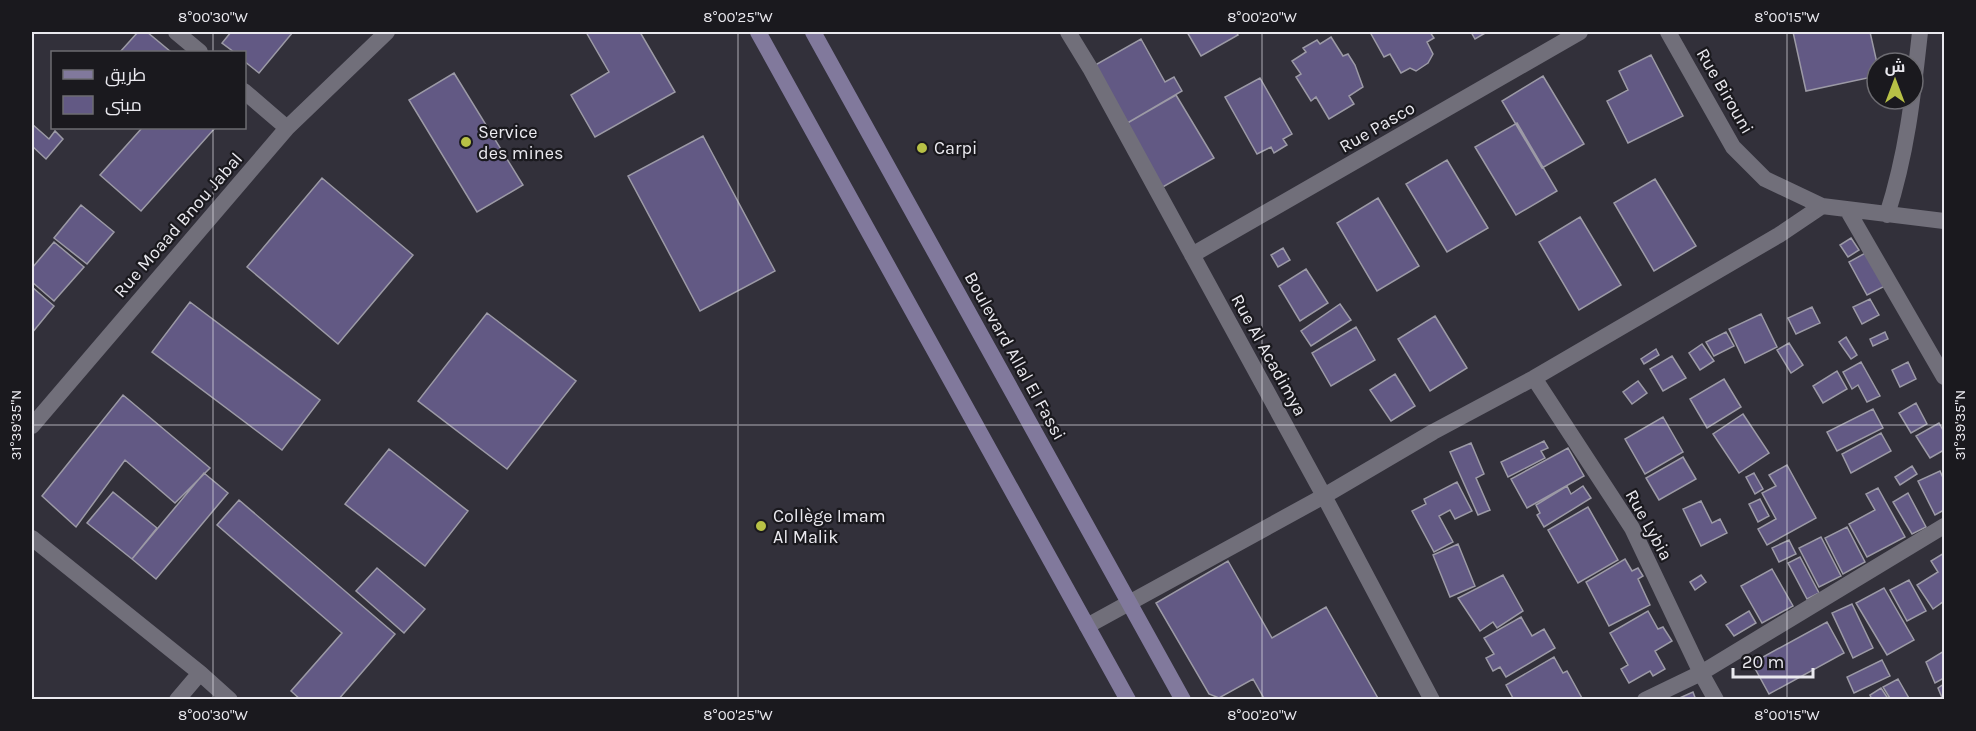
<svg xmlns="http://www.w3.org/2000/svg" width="1976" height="731" font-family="Karla,Cairo,sans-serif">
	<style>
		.building { fill: #625984; stroke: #9c9aa6; stroke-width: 1.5 }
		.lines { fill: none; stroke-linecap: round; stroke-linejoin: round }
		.minor { stroke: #716f7a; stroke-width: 16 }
		.secondary { stroke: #81799c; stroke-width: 16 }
		.ticks { fill: none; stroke: #eae9ef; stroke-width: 1.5; stroke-opacity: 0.45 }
		.poi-dot { fill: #b8c146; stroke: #1a191e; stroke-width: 2 }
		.labels { text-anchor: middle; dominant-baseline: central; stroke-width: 4.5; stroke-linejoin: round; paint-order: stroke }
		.street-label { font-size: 18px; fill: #eae9ef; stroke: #1a191e }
		.poi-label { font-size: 18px; fill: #eae9ef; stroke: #1a191e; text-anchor: start }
		.neatline { fill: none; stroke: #eae9ef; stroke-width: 2 }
		.ticks-label { font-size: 15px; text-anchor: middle; fill: #eae9ef }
	</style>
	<rect width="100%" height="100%" fill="#32303a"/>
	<path class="building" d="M138 32H147L171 52H120Z
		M231 32H293L259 73 244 61V52H234L222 43Z
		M586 32H640L675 92 595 137 571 95 609 72Z
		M1187 32H1236L1238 35 1201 56Z
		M1370 32H1430L1434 38 1427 42 1433 54 1428 63 1416 71 1410 68 1401 73 1390 54 1384 57Z
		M1471 32H1487L1475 39Z
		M1793 32H1870L1877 63V76L1806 91Z
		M1331 37 1343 56 1348 54 1355 65 1363 87 1349 96 1354 104 1329 119 1316 97 1311 101 1296 77 1301 74 1292 61 1306 52 1303 48 1317 40 1320 44Z
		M1141 39 1165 82 1174 77 1182 91 1124 125 1090 68Z
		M1651 55 1683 116 1628 143 1607 101 1628 90 1619 71Z
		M454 73 523 185 477 212 409 100Z
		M1543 76 1584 144 1542 168 1502 101Z
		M1260 78 1292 134 1283 139 1287 145 1274 153 1271 147 1257 154 1225 97Z
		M1176 95 1214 158 1161 188 1124 125Z
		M1517 123 1557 191 1516 215 1475 147Z
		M32 124 49 139 55 131 63 139 46 159 32 146Z
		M142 128H215L141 211 100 175Z
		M703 136 775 271 700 311 628 176Z
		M1447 160 1488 228 1447 252 1406 184Z
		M322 178 413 255 338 344 247 267Z
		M1655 179 1696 246 1654 271 1614 203Z
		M1378 198 1419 266 1377 291 1337 223Z
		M81 205 114 232 87 264 54 238Z
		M1580 217 1621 285 1579 310 1539 242Z
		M1851 238 1859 250 1848 257 1840 245Z
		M54 242 84 267 54 301 32 282V268Z
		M1283 248 1290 260 1278 267 1271 255Z
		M1869 251 1887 285 1867 295 1849 262Z
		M1306 269 1328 303 1300 321 1279 286Z
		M32 287 54 306 32 333Z
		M1870 299 1879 315 1862 324 1853 307Z
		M190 302 320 400 282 450 152 352Z
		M1340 304 1351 320 1311 346 1301 331Z
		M1812 307 1820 323 1796 334 1788 318Z
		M487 313 576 381 507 469 418 401Z
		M1761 314 1777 347 1745 363 1729 329Z
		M1435 316 1467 368 1430 391 1398 339Z
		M1356 327 1375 360 1331 386 1312 353Z
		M1726 332 1734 346 1714 356 1706 342Z
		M1885 332 1888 339 1873 346 1870 339Z
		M1846 337 1857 355 1851 359 1839 342Z
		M1789 343 1803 365 1791 373 1777 350Z
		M1702 344 1714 361 1700 370 1689 353Z
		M1656 349 1659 355 1644 364 1641 359Z
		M1672 356 1686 378 1663 391 1650 369Z
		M1861 362 1880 396 1867 402 1858 385 1852 389 1843 372Z
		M1908 362 1916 379 1900 387 1892 370Z
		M1837 371 1847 389 1823 403 1813 386Z
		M1395 374 1415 406 1391 421 1370 390Z
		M1724 379 1741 407 1707 428 1690 399Z
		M1638 381 1647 393 1632 404 1623 392Z
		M123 395 210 468 175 503 125 460 76 527 42 496Z
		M1916 403 1927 424 1911 433 1899 413Z
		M1873 409 1883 428 1837 451 1827 432Z
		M1743 414 1769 453 1739 473 1713 434Z
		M1663 417 1683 452 1645 474 1625 439Z
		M1939 423 1944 432V450L1930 458 1916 436Z
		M1881 433 1891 451 1851 473 1842 454Z
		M1544 441 1548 448 1541 451 1545 458 1508 477 1501 462Z
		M1471 443 1484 474 1476 478 1490 510 1478 515 1450 452Z
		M1568 448 1584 476 1527 508 1511 479Z
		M389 449 468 511 425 566 345 504Z
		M1683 457 1696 479 1659 500 1646 478Z
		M1787 465 1816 518 1767 545 1758 529 1776 519 1762 493 1776 486 1769 475Z
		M1912 466 1917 474 1900 485 1895 477Z
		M1940 471 1944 480V510L1935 515 1918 481Z
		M204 473 228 493 156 579 132 559Z
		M1754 473 1763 489 1755 494 1746 477Z
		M1457 482 1472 511 1455 519 1450 510 1439 516 1453 542 1434 552 1412 511 1426 504 1424 499Z
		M1567 486 1571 494 1583 486 1591 498 1544 527 1537 515 1540 513 1536 505Z
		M1878 488 1905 537 1867 557 1849 524 1875 510 1866 494Z
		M113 492 157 528 132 559 87 523Z
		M1908 493 1926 527 1912 534 1893 502Z
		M1760 499 1769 516 1758 522 1749 504Z
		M239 500 395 634 338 700H301L291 691 342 633 217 525Z
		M1701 501 1712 523 1720 519 1727 533 1701 546 1683 509Z
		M1588 507 1618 560 1578 583 1548 530Z
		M1847 527 1865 562 1843 574 1825 538Z
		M1821 537 1841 576 1819 587 1799 548Z
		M1789 540 1796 554 1779 562 1772 548Z
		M1458 544 1475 586 1450 597 1433 555Z
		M1944 553V601L1933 609 1917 585 1938 572 1931 561Z
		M1800 557 1819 593 1807 599 1788 563Z
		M1625 559 1632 571 1638 568 1643 576 1638 579 1650 605 1609 626 1586 582Z
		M1228 561 1272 638 1326 607 1379 700H1265L1253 679 1219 698 1209 694 1156 603Z
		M377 568 425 609 404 633 356 591Z
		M1772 569 1793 606 1762 623 1741 586Z
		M1503 575 1523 611 1497 628 1493 622 1480 631 1458 598Z
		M1701 575 1706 582 1695 590 1690 582Z
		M1909 580 1926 611 1907 621 1890 590Z
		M1884 588 1914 640 1887 655 1856 603Z
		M1852 604 1873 648 1853 658 1832 613Z
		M1648 611 1658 629 1663 627 1672 641 1655 651 1665 669 1653 676 1650 671 1629 683 1621 669 1628 665 1610 633Z
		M1749 611 1756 623 1734 636 1726 625Z
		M1521 617 1532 636 1544 629 1555 648 1506 677 1500 667 1493 671 1486 658 1494 654 1484 638Z
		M1827 622 1844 653 1769 694 1752 663Z
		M1944 651V678L1935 683 1926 662Z
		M1554 657 1563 673 1567 671 1583 700H1514L1506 685Z
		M1882 660 1890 676 1854 693 1847 677Z
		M1898 679 1910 700H1891L1883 687Z
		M1944 684V700H1943L1938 688Z
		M1881 688 1889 700H1872L1870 695Z
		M1693 692 1696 700H1675Z"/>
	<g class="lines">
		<path class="minor" d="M176 32 200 52
			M1068 32 1090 68 1324 496 1432 700
			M1668 32 1733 147 1765 179 1822 206 1944 221
			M244 91 287 128
			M1848 211 1944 377
			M1887 215C1907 153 1913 96 1920 32
			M1192 255 1580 32
			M1534 378 1632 528 1701 673 1716 700
			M32 426 287 128 387 32
			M32 538 200 673 230 700
			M1087 626 1324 496 1433 432 1534 378 1779 235 1822 206
			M177 700 200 673
			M1645 700 1701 673 1944 526"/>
		<path class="secondary" d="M758 32 1128 700
			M813 32 1183 700"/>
	</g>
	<path class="ticks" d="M213 32V52M738 32V700M1262 32V700M1787 32V700M213 128V700M32 425H1944"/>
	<g class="poi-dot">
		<circle cx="466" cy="142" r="6"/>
		<circle cx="922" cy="148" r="6"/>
		<circle cx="761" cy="526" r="6"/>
	</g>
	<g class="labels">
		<g class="street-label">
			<text transform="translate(1725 91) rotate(60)">Rue Birouni</text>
			<text transform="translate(1377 127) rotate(-30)">Rue Pasco</text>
			<text transform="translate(178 225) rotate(-49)">Rue Moaad Bnou Jabal</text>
			<text transform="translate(1269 355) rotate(61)">Rue Al Acadimya</text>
			<text transform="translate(1015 356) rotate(61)">Boulevard Allal El Fassi</text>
			<text transform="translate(1649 525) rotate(61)">Rue Lybia</text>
		</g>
		<g class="poi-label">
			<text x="478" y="132">Service<tspan x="478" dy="21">des mines</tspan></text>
			<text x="934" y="148">Carpi</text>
			<text x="773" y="516">Collège Imam<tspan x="773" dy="21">Al Malik</tspan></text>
		</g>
	</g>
	<rect width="1976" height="731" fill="none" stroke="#1a191e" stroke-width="66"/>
	<rect x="51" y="51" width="195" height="78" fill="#1a191e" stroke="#6d6c72" stroke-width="1.5"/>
	<rect x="63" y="70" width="30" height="9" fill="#81799c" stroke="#6d6c72" stroke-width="1.5"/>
	<text x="105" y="81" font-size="18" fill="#eae9ef">طريق</text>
	<rect x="63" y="96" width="30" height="18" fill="#625984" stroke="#6d6c72" stroke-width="1.5"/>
	<text x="105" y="111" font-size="18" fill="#eae9ef">مبنى</text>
	<g transform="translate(1895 81)"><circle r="28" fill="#1a191e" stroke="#6d6c72" stroke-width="1.5"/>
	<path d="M0-4.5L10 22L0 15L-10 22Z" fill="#b8c146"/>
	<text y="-9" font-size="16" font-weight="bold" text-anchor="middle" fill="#eae9ef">ش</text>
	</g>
	<path d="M1733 668v9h80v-9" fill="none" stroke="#eae9ef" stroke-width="3"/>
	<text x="1742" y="668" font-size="18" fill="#eae9ef" stroke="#1a191e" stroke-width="4.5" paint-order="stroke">20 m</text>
	<rect x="33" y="33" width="1910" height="665" class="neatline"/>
	<g class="ticks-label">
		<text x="213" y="22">8°00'30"W</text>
		<text x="738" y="22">8°00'25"W</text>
		<text x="1262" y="22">8°00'20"W</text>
		<text x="1787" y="22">8°00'15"W</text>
		<text transform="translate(16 425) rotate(-90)" y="5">31°39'35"N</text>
		<text transform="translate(1960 425) rotate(-90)" y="5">31°39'35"N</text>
		<text x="213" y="720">8°00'30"W</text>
		<text x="738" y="720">8°00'25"W</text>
		<text x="1262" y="720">8°00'20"W</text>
		<text x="1787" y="720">8°00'15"W</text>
	</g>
</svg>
